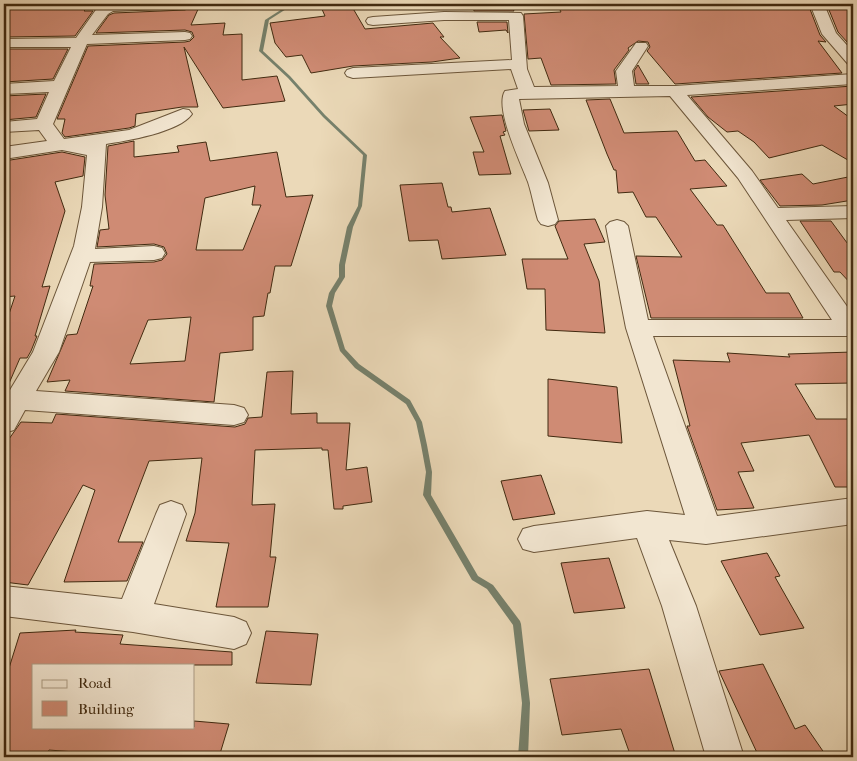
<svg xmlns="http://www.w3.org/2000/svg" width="857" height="761" font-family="'IM FELL French Canon',serif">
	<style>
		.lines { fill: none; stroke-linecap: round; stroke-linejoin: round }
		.stream { fill: #76816c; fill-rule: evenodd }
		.building { fill: #cf8b74; stroke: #412a10; fill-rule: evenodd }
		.minor-casing { stroke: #6c563a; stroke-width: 2 }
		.minor { fill: #f2e6d1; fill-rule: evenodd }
	</style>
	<rect width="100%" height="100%" fill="#ebd9b8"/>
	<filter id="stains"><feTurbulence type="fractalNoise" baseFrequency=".004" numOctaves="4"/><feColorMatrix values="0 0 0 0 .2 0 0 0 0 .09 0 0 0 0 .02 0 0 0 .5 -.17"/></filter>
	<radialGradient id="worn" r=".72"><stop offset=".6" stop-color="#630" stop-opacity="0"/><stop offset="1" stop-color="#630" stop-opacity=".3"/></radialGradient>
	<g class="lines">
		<path class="stream" d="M290 4H294L269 20 263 51 290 76 325 115 367 155 362 206 353 227 345 265V277L335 293 332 306 345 349 359 364 410 400 422 422 427 445 432 472 431 495 478 576 493 585 520 621 521 624 530 703 528 757H518L522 703 513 625 487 589 472 580 423 495 426 472 421 445 416 422 406 404 355 368 340 351 326 306 329 293 339 277V265L347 227 358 206 363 155 323 117 288 78 259 51 265 20Z"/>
	</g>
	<path class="building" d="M4 4 90 5 84 11H93L75 36 4 37Z
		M473 4H511L514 11H474Z
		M557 4H705L707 8 754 9 752 4H808L820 35 826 42 818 41 842 73 675 84 647 51 650 47 648 42 638 41 628 48 629 50 614 70 616 84 551 85 541 58 528 59 524 14 561 12Z
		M830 4H853V44L848 43 838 32 827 5 831 6Z
		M351 5 365 29 433 23 444 37H440L460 58 432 62 353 66 311 73 302 55 286 57 275 43 270 23 325 16 321 7Z
		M191 7H199L191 25 225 23 223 35 242 34V80L277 76 285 101 223 108 184 47 198 107H182L136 114 135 126 129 128 65 137 62 133 65 119H57L88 46 185 42 190 41 194 37 192 32 185 30 96 33 109 15 114 13 185 10Z
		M477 22H507L508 33 506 30 479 32Z
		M4 49H68L53 79 4 82Z
		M638 65 649 84H636L634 71Z
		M853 86V104L834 106 853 120V163L822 145 769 158 754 142 738 131 727 132 708 117 691 97Z
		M46 94 36 117 4 120V96Z
		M610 99 624 133 677 131 695 161 705 160 727 186 690 189 717 225H723L766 293H789L803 318H651L636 256 682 257 656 217H646L633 192 618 193 616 170H614L607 154 586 100Z
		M550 109 559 130 529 131 523 110Z
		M502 115 506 131 503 132 505 135 500 136 511 174 479 175 473 152H484L470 117Z
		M134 141V157L179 152 177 146 206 142 210 161 277 152 286 197 313 195 291 266H275L270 293H268L264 316 253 317V350L220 353 214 402 65 391 70 380 47 382 67 335 77 334 93 286H90L94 264 154 262 162 260 167 254 164 247 154 244 97 247 100 230 109 229 105 195 108 146ZM255 186 252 205H261L243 250H196L205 198ZM191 317 185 361 130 364 148 320Z
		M62 152 85 157 83 176 55 182 65 211 42 287 50 286 35 336H37L31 351 27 358H20L4 395V329L15 296 4 297V161Z
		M802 174 813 184 853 176V200L822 205 780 206 760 180Z
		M442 183 448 207H451L452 212 490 208 506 255 442 259 438 240 409 241 400 185Z
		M595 219 605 242 584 244 599 281 605 333 546 330 545 289H527L522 259H568L555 226 559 221Z
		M800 221H831L853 251V286L840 272H834Z
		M853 352V383L795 384 816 419H853V487H835L809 435 741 443 754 471 738 472 754 508 717 510 687 426H690L673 360 730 362 727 353 790 357 788 354Z
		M293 371 291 414 317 413V423H350L346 470 367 467 372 502 343 506V509H334L328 450H322V448L255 450 252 505 275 504 270 557H276L268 607H216L229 543 186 541 195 513 202 458 149 461 118 542H143L127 581 64 582 95 490 83 485 28 585 4 582V446L21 422 52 423 56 414 235 427 245 424 248 418 262 417 267 372Z
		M548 379 617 387 622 443 548 436Z
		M541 475 555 514 513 520 501 481Z
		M767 553 780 576 775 577 804 628 760 635 721 561Z
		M609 558 625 608 574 613 561 563Z
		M76 630 75 632 123 635 120 644 232 652V665H34V727H194V721L229 724 219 757H86L88 753 49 750 46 757H4V684L20 633Z
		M266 631 318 634 311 685 256 683Z
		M763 664 795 729 805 725 827 757H759L719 671Z
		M649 669 676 757H631L621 729 562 735 550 679Z"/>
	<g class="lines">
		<defs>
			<path id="minor" d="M100 4H192L185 8 113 11 108 14 92 35 185 32 190 33 192 36 190 39 185 40 87 44 53 124 64 139 129 130 183 109 189 110 192 114C180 132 126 141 106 144L102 207 95 249 154 246 162 248 165 253 162 258 154 260 90 262 59 352 36 391 234 405 244 408 248 415 244 422 234 425 25 410 14 430 4 433V400L33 352 74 246 82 207 87 155 62 150 4 159V147L47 141 39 130 4 132V122L37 119 49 92 4 94V84L54 81 71 47H4V39L76 38Z
				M810 4H824L836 33 853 52V66L848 64 822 34Z
				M444 12 521 13 523 16 527 69 534 87 618 86 616 71 636 43H646L648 46 632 71 634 86H675L853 74V84L687 95 752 171 778 208 853 206V218L786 220 853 315V336H653L717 516 853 498V524L706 544 669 540 696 606 744 757H706L662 606 637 538 534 552 523 549 518 539 523 529 534 526 647 511 685 515 626 328 606 226 610 222 617 220 624 222 628 226 648 320H832L738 178 670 96 519 99 524 124 548 183 558 220 555 224 548 226 541 224 538 220C534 207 532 194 528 182 521 163 494 108 505 91L518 89 511 69 353 78 347 76 345 73 347 70 353 68 512 60 509 20H444L373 25 368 24 366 21 368 18 373 17Z
				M171 501 182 505 186 514 154 604 234 617 246 622 251 633 246 644 234 649 133 632 4 616V586L122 599 156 514 160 505Z"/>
		</defs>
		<use href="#minor" class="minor-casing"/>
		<use href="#minor" class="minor"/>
	</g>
	<rect width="857" height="761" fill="none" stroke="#ebd9b8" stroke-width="20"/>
	<rect x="5" y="5" width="847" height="751" fill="none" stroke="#412a10" stroke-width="2.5"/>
	<rect x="10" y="10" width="837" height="741" fill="none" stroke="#412a10"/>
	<rect x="32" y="664" width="162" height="65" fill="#f2e6d1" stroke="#ab9b84"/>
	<rect x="42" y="680" width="25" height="8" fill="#f2e6d1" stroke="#ab9b84"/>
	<text x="78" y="688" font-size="15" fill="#412a10">Road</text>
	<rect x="42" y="701" width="25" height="15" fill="#cf8b74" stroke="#ab9b84"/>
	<text x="78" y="714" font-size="15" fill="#412a10">Building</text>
	<rect width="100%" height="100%" filter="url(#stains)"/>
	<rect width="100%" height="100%" fill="url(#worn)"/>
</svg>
